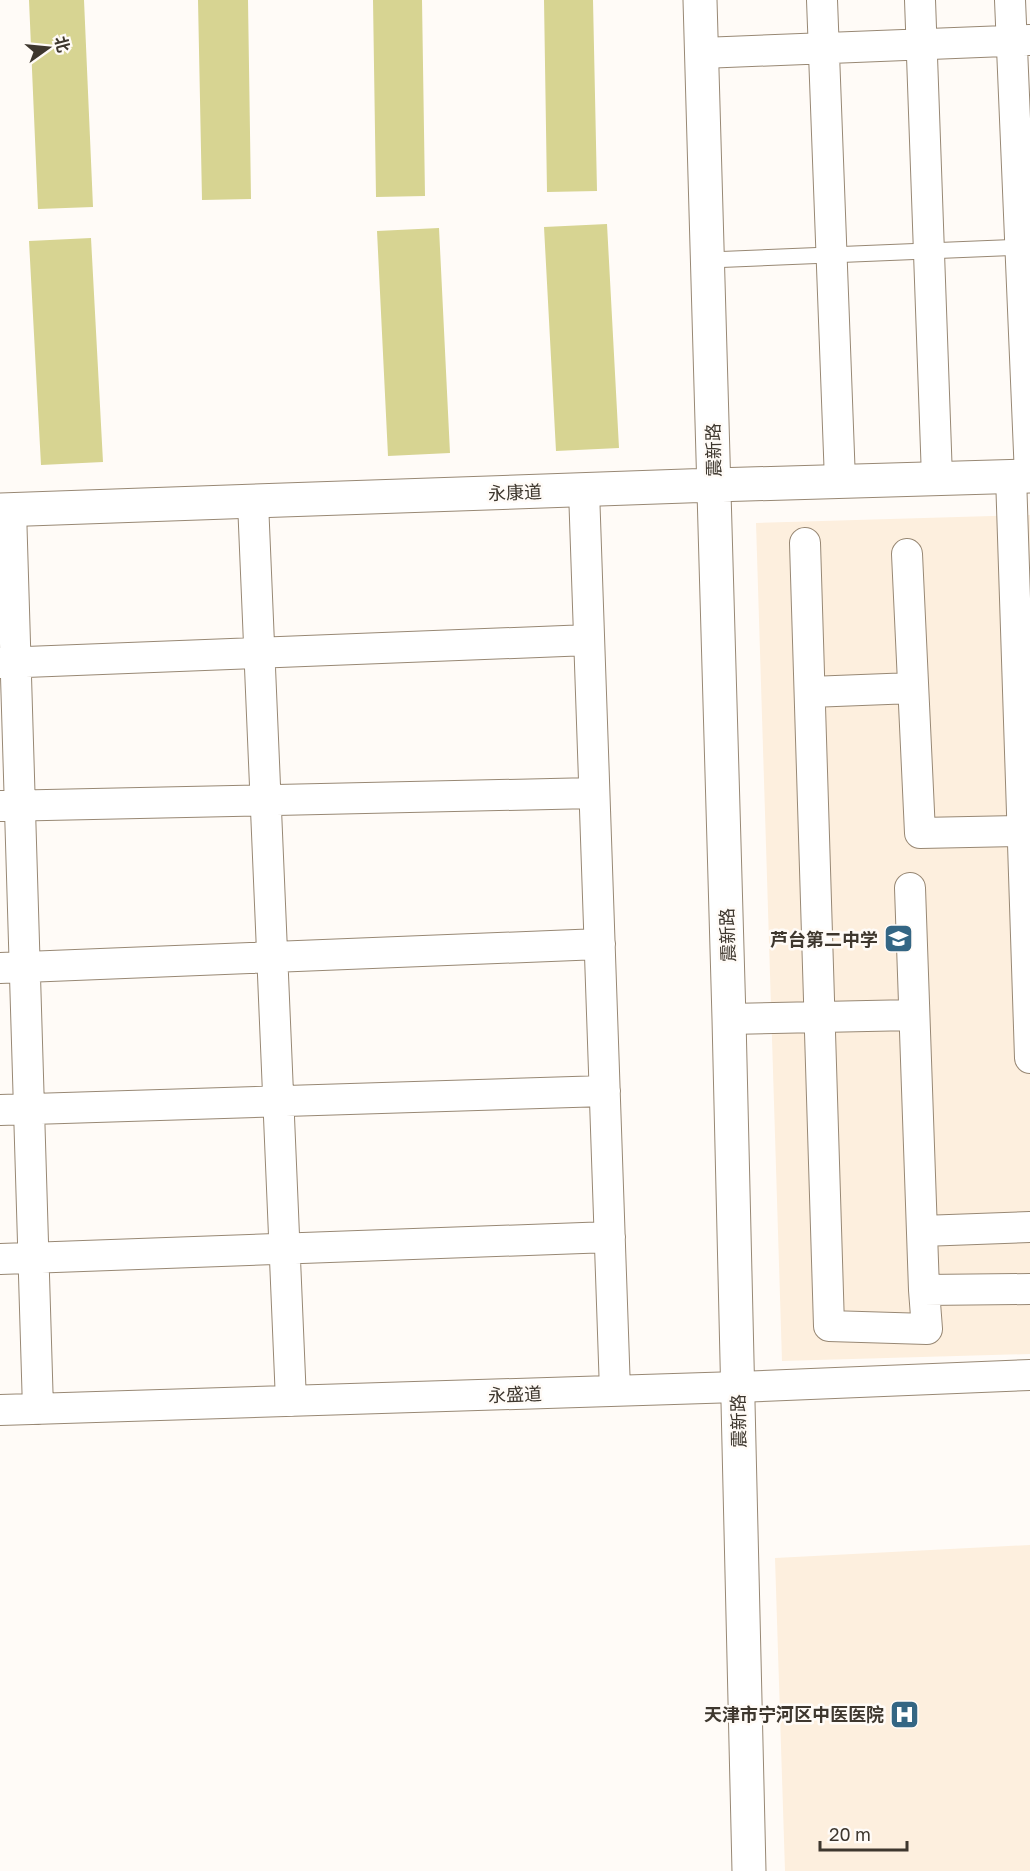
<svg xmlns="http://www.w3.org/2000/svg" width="1030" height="1871" font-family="'Golos Text','Noto Sans SC',sans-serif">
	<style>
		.built { fill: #fdefde }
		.building { fill: #d7d492 }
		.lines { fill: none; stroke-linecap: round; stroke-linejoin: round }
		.lane-casing { stroke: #988874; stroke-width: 17 }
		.street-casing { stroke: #988874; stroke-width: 32 }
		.secondary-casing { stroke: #988874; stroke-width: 35 }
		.lane { stroke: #fff; stroke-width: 15 }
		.street { stroke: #fff; stroke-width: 30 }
		.secondary { stroke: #fff; stroke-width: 33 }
		.labels { text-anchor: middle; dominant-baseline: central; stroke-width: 5; stroke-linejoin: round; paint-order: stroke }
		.street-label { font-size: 18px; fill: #3e372e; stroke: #fffbf7 }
		.poi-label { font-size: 18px; font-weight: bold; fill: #3e372e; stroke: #fffbf7; text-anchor: end }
	</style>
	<rect width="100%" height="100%" fill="#fffbf7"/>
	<path class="built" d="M1030 515V1354L782 1361 756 523Z
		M1030 1545V1871H785L775 1558Z"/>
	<path class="building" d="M29 0H84L93 207 38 209Z
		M198 0H248L251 199 202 200Z
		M373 0H422L425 196 376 197Z
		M544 0H593L597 191 547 192Z
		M607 224 619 448 556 451 544 227Z
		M439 228 450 453 388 456 377 231Z
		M91 238 103 462 41 465 29 241Z"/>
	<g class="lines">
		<defs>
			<path id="lane" d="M709 260 1024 247"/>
			<path id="street" d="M822 0 840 481
				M920 0 937 478
				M1010 0 1030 476
				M702 53 1030 40
				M1011 476 1030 1058
				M584 490 615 1391
				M253 502 291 1401
				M11 510 38 1409
				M805 543 829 1326 927 1329 924 1290 1030 1289
				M907 554 920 833 1023 831
				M0 663 589 640
				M810 692 913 688
				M0 806 594 793
				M910 888 924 1290
				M0 968 600 944
				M729 1019 914 1015
				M0 1110 605 1091
				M922 1231 1030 1227
				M0 1259 610 1237
				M0 1410 737 1387 1030 1375"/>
			<path id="secondary" d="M700 0 729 1019 749 1871
				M0 510 714 485 1030 476"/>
		</defs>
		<use href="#lane" class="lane-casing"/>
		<use href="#street" class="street-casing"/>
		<use href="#secondary" class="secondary-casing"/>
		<use href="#lane" class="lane"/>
		<use href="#street" class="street"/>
		<use href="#secondary" class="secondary"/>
	</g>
	<defs>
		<symbol id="school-square" viewBox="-11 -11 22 22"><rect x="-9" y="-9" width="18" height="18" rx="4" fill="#346684" stroke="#fffbf7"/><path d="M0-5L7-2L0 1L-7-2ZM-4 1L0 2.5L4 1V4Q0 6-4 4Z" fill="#fff"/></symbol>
		<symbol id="hospital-square" viewBox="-11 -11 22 22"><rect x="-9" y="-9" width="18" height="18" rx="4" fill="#346684" stroke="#fffbf7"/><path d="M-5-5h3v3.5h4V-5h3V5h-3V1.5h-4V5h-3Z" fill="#fff"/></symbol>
	</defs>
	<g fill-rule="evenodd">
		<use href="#school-square" x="882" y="922" width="33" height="33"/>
		<use href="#hospital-square" x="888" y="1698" width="33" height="33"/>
	</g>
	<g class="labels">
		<g class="street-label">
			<text transform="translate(713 450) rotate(-91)">震新路</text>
			<text transform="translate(515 492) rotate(-2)">永康道</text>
			<text transform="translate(727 935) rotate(-92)">震新路</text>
			<text transform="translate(515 1394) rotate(-2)">永盛道</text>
			<text transform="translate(738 1421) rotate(-91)">震新路</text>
		</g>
		<g class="poi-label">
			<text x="878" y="939">芦台第二中学</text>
			<text x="884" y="1714">天津市宁河区中医医院</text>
		</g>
	</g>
	<g transform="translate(48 48) rotate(75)" stroke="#fffbf7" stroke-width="4.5" paint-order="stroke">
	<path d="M0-4.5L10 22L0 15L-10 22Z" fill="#3e372e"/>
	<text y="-9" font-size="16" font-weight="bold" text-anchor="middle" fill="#3e372e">北</text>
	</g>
	<path d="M820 1841v9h87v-9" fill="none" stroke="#3e372e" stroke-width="3"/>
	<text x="829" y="1841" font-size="18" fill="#3e372e" stroke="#fffbf7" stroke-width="4.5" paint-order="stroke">20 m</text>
</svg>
